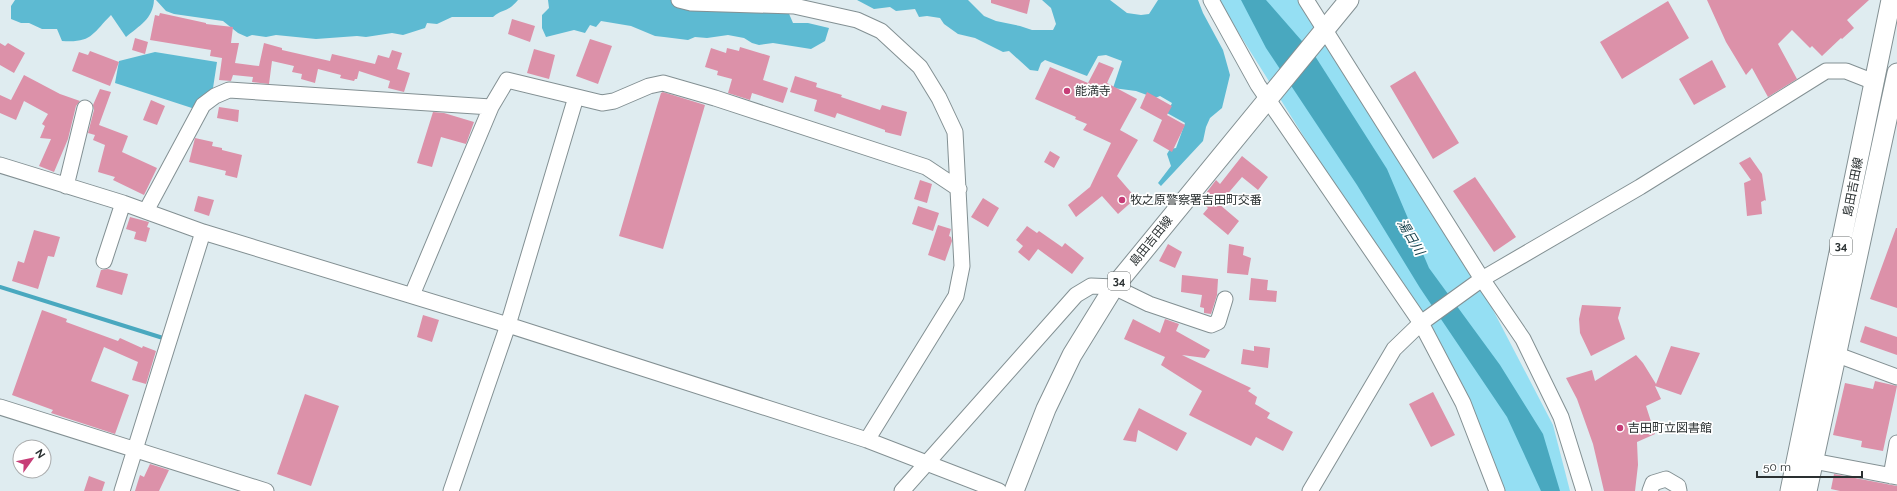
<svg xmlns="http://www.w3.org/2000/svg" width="1897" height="491" font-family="Raleway,'Noto Sans JP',sans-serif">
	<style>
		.green { fill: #95dff3 }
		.forest { fill: #5dbad2 }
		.water { fill: #49a8bf }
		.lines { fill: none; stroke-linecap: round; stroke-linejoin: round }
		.stream { stroke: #49a8bf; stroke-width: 4 }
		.building { fill: #dc91a9 }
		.minor-casing { stroke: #839093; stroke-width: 17 }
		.major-casing { stroke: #839093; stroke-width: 21 }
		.minor { stroke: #fff; stroke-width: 15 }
		.major { stroke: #fff; stroke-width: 19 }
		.poi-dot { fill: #c73d77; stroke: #fff; stroke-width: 1.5 }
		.labels { text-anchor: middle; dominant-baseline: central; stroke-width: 3.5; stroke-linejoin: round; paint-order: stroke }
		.shield { fill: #fff; stroke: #6a6e6f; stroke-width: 1 }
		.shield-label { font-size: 11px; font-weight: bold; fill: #2a3031 }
		.poi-label { font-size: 12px; fill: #2a3031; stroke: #fff; text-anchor: start }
		.street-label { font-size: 12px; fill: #2a3031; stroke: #fff }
		.water-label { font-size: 13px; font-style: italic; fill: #113d47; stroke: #fff }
	</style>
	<rect width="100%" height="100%" fill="#dfecf0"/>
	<path class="green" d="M1218 0H1298L1455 237 1553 425 1570 491H1503L1421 323Z"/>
	<path class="forest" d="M15 0H154C153 19 139 26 126 37L111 15C92 34 92 43 62 41L57 29H42L29 23H21L11 19V6Z
		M156 0H518C507 13 504 8 493 17H452L437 24 427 23 425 28 403 35 392 33 366 37 357 36 316 39 276 35 266 37 252 35 247 37 238 33 223 21 174 14 166 11Z
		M548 0H704L787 9 793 23H808L829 28 825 41 811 49 773 43 759 45 752 43 744 38 728 35 707 38 695 37 688 40 664 37 655 36 631 26 601 21 596 27 590 25 585 33 574 30 546 37 542 28V15L549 8Z
		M857 0H968L984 16 996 21 1020 26 1032 30H1053L1056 24 1051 8 1042 0H1110L1127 13 1141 15 1149 14 1158 0H1198L1203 13 1223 50 1230 75 1222 108 1210 118 1206 127 1203 141 1161 186 1158 183 1171 166 1167 154 1170 149 1176 148 1185 123 1167 113 1172 103 1160 96 1155 98 1136 91 1113 88 1122 61 1106 55 1098 56 1087 76 1045 60 1041 63 1038 71 1030 70 1009 51 1003 52 975 38 958 34 944 24 940 18 927 16 919 17 915 9 896 11 890 7 874 9Z
		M155 52 217 62 213 88 195 109 115 83 119 61Z"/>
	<path class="water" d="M1241 0H1266L1315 56 1387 169 1429 268 1500 365 1543 434 1560 491H1541L1507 417 1420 288 1357 185 1266 48Z"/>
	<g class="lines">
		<path class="stream" d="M0 287 163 338"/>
	</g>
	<path class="building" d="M991 0H1030L1027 14 991 3Z
		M1707 0H1869L1847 20 1854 28 1842 39 1841 38 1822 56 1812 46 1810 48 1792 30 1778 44 1797 79 1768 97 1752 68 1746 75 1726 42Z
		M1668 1 1689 38 1622 79 1600 42Z
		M160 13 206 23V24L233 27 231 43H239L235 63 259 66 264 43 282 48V50L330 61 332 54 375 64 378 55 389 58 392 50 402 53 397 69 410 73 404 92 388 88 390 81 359 71 357 79H355L354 81 340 78 341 75 318 69 315 83 301 79 302 74 292 72 294 66 272 61 269 84 252 82 253 77 233 75 231 81 219 80 222 58 210 56 211 50 150 40 155 15 159 16Z
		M512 19 535 26 530 42 508 34Z
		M135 38 148 42 145 54 132 50Z
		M590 39 612 46 598 84 576 76Z
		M0 43 5 46 8 43 25 53 14 73 0 65Z
		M740 47 770 56 763 80 788 88 783 103 752 93 750 100 728 93 732 79 717 75 718 71 705 67 711 48 726 53 727 48 739 51Z
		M534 49 555 55 549 79 527 73Z
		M90 51 119 62 110 86 72 71 79 52 88 55Z
		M1712 60 1726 87 1694 105 1679 79Z
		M1099 62 1114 68 1107 83 1137 99 1120 130 1138 140 1117 176 1136 198 1118 214 1102 196 1076 217 1068 205 1090 187 1111 143 1083 130 1087 124 1075 119 1076 117 1035 99 1050 67 1088 83Z
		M1415 71 1459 143 1433 159 1390 86Z
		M24 75 60 94 80 101 76 106 68 139 54 172 39 166 51 139 40 138 45 126 42 124 48 114 24 101 16 120 0 113V95L11 100Z
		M795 76 817 83 816 87 842 95 841 97 880 110 882 105 907 112 901 136 885 132V130L837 113 835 118 814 111 817 100 790 92Z
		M100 89 111 92 99 125 128 136 122 152 157 168 144 195 113 180 115 177 98 172 105 145 93 140 95 135 88 133 94 110 93 105Z
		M663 92 705 105 663 249 619 236 657 106 661 93Z
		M1147 92 1172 106 1167 115 1185 125 1172 152 1153 141 1162 120 1140 108Z
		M151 100 165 106 157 125 143 120Z
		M219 107 239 110 238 122 217 118Z
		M433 112 444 113 474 122 466 144 441 137 432 167 417 163Z
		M195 138 213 142 212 146 222 148V150L242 155 237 178 225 175 226 171 189 162Z
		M1050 151 1060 157 1054 168 1044 162Z
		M1242 156 1268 177 1258 190 1242 177 1219 204 1239 221 1228 235 1203 214 1208 208 1200 201 1216 180 1220 184Z
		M1750 157 1762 174 1766 201 1765 200 1761 202 1762 214 1747 216 1744 183 1751 180 1739 163Z
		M1475 177 1516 237 1494 252 1453 191Z
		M920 180 932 184 927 203 914 199Z
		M198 196 214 200 209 216 194 211Z
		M983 198 999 208 988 227 971 217Z
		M918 206 939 213 933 231 912 224Z
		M130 217 149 222 147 227 150 228 146 242 134 239 136 232 126 229Z
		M938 225 951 229 949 236 951 237 952 241 945 261 928 255Z
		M1027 226 1037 233 1039 231 1062 247 1065 243 1084 258 1072 274 1038 249 1029 261 1018 252 1023 246 1016 240Z
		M1896 228H1897V308L1870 299Z
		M34 230 60 237 54 257 48 256 38 289 12 281 18 261 24 263Z
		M1168 244 1182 252 1175 268 1159 261Z
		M1229 244 1244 247 1243 255 1251 258 1248 275 1227 273Z
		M108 269 128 274 122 295 96 287 101 270Z
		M1182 275 1218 279 1217 295 1211 314 1204 313V308L1200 307 1202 295 1181 292Z
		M1251 278 1268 280 1267 290 1277 291 1276 302 1249 300Z
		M1582 305 1621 307 1618 318 1625 339 1591 356 1580 333 1579 319Z
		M42 310 67 319 66 322 118 341 120 338 142 348 143 346 156 351 146 384 132 380 138 362 104 347 91 381 129 395 115 434 51 413 53 410 12 395Z
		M423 315 439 320 432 342 417 337Z
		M1133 319 1160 333 1165 319 1179 324 1176 331 1210 350 1205 358 1182 355 1251 388 1248 391 1257 397 1255 404 1270 413 1267 418 1293 432 1283 451 1256 437 1251 446 1189 415 1202 391 1161 365 1165 357 1124 339Z
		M1865 326 1897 337V355L1860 342Z
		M1254 346 1270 348 1268 368 1241 364 1243 349 1254 351Z
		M1671 346 1700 353 1681 395 1655 386 1661 399 1646 406 1655 434 1637 442 1638 465 1635 491H1604L1593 444 1577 399 1566 378 1592 370 1595 381 1636 355 1643 363 1656 384Z
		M1875 381 1897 386 1883 451 1861 447 1862 441 1833 435 1845 383 1873 389Z
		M1433 392 1455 435 1431 447 1409 404Z
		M305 394 339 406 311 486 277 474Z
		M1139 408 1187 433 1177 451 1138 430 1136 442 1123 440Z
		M150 464 169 470 159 491H135L140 475 144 477Z
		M1834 474 1897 486V491H1840L1831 489Z
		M89 476 105 482 102 491H84Z"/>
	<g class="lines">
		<defs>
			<path id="minor" d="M679 0 691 3 794 6 857 20 881 31 920 67 939 98 955 132 962 266 956 296 867 440
				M1211 0 1258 85 1421 323 1463 403 1497 491
				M1306 0 1482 279 1523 339 1561 417 1584 491
				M0 165 123 203 203 232 508 325 867 440 999 491
				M66 186 85 108
				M146 211 203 105 215 96 229 90 491 107 507 80 602 103 614 101 649 86 663 83 715 98 926 167 959 189
				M104 261 123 203
				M412 295 491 107
				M1835 354 1897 377
				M0 407 266 491
				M1813 461 1897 477
				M1891 476 1897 443
				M122 491 203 232
				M451 491 508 325 576 97
				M902 491 1076 295 1091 286 1114 287 1149 304 1211 325 1218 322 1225 299
				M1310 491 1394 349 1421 323 1482 279 1640 187 1826 71H1846L1874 82
				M1650 491 1653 483 1666 479 1678 486 1679 491"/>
			<path id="major" d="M1014 491 1046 409 1072 355 1114 287 1349 0
				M1790 491 1891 0
				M1807 491 1897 73"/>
		</defs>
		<use href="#minor" class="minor-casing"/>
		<use href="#major" class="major-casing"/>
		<use href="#minor" class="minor"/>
		<use href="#major" class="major"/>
	</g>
	<g class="poi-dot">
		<circle cx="1067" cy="91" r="4"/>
		<circle cx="1122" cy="200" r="4"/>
		<circle cx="1620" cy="428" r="4"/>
	</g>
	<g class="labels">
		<g class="shield">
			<rect x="1830" y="237" width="22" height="18" rx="3"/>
			<rect x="1108" y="272" width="22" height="18" rx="3"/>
		</g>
		<g class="shield-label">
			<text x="1841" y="246">34</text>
			<text x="1119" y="281">34</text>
		</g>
		<g class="poi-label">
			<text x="1075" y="91">能満寺</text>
			<text x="1130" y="200">牧之原警察署吉田町交番</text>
			<text x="1628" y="428">吉田町立図書館</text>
		</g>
		<g class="street-label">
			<text transform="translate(1853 187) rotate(-79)">島田吉田線</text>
			<text transform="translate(1151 241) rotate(-51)">島田吉田線</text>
		</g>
		<g class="water-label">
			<text transform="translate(1411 237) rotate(59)">湯日川</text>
		</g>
	</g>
	<g transform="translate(32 459) rotate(57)"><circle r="19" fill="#ffffff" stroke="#aaacad"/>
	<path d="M0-3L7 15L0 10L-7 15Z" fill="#c73d77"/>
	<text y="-6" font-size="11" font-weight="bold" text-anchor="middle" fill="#2a3031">N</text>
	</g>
	<path d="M1757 471v6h105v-6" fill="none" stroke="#2a3031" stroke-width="2"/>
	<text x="1763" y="471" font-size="12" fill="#2a3031" stroke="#ffffff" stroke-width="3" paint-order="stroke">50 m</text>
</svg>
